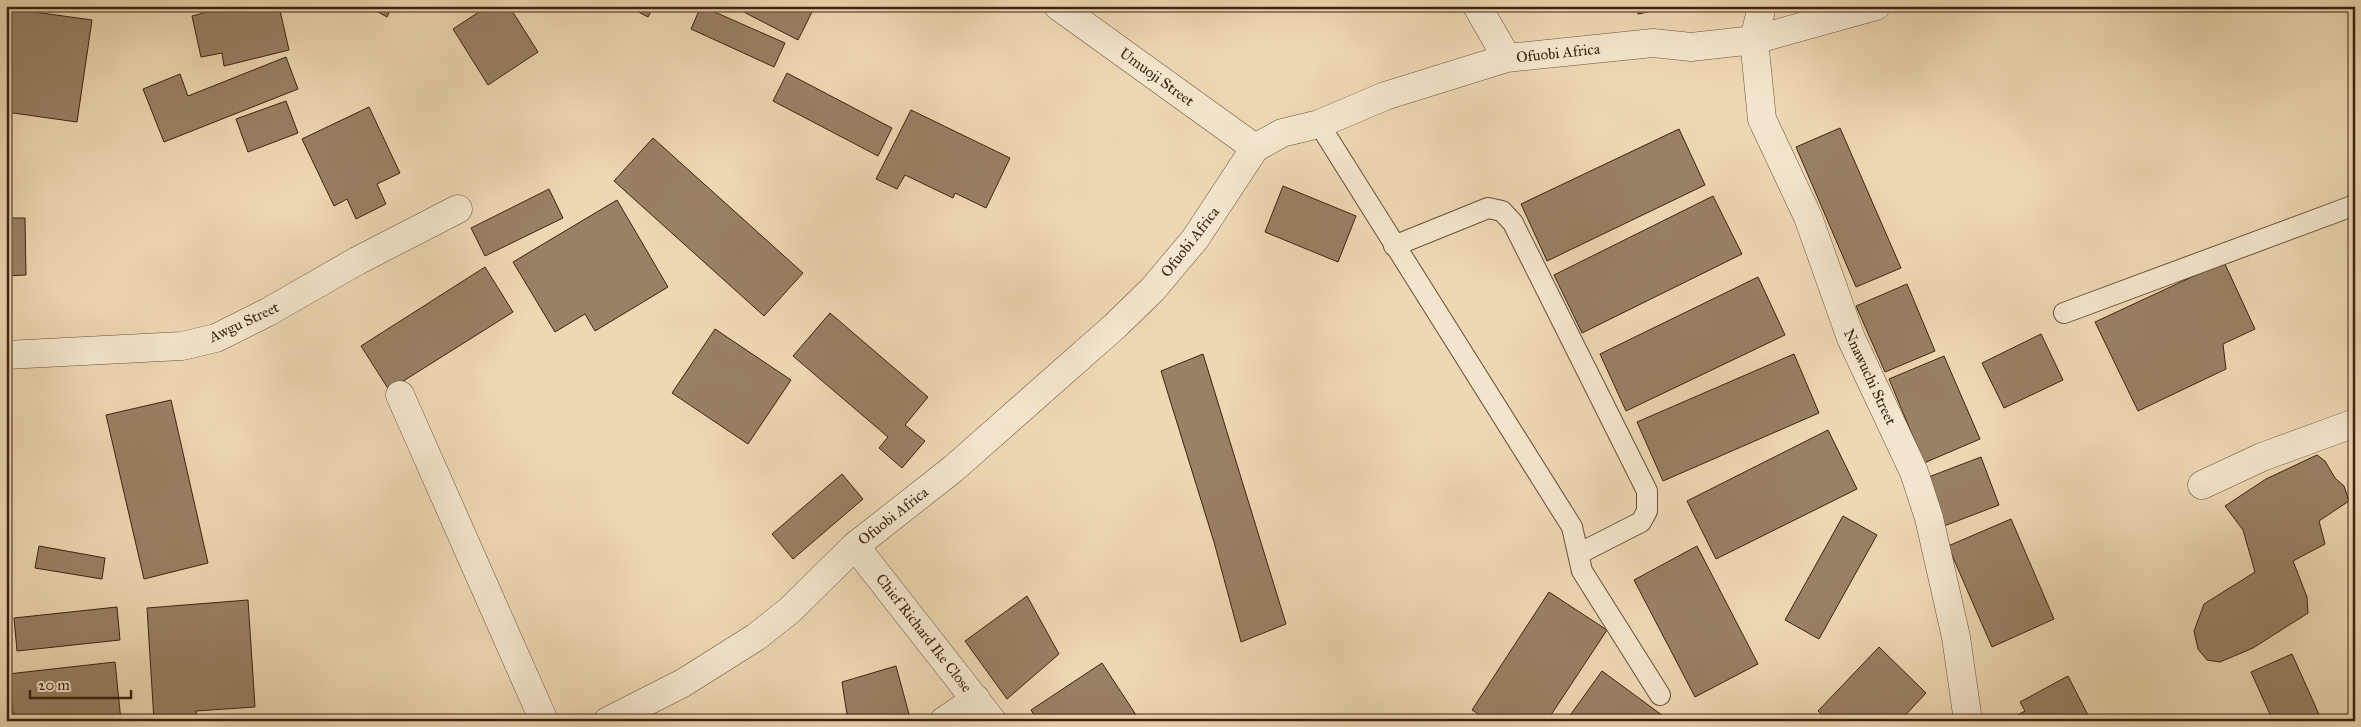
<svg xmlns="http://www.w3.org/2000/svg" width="2361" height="727" font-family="'IM FELL Great Primer',serif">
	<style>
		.building { fill: #998165; stroke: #3c2310 }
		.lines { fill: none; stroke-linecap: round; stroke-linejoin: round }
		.lane-casing { stroke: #685039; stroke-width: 22 }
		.street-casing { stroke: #685039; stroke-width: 29 }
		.lane { stroke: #f4e6ce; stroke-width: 20 }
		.street { stroke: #f4e6ce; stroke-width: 28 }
		.labels { text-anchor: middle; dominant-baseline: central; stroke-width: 5; stroke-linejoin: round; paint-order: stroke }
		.street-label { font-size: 15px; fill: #3c2310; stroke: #f4e6ce }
	</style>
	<rect width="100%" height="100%" fill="#eed8b3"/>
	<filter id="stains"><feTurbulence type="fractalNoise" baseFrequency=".004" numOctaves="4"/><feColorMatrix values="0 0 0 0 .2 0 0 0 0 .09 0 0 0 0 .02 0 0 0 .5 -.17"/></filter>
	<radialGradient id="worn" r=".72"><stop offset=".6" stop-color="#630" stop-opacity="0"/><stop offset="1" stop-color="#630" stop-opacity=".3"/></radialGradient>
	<path class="building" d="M214 6H279L289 50 224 66 222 53 201 57 192 16 215 10Z
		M367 6H392L387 17Z
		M488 6H509L538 52 488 85 453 29Z
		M627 6H654L648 17Z
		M701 6 785 43 774 67 691 29Z
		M732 6H815L798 40Z
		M1637 6H1668V8L1638 14Z
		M6 8 92 20 77 122 6 112Z
		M286 57 298 89 164 142 143 89 180 74 188 96Z
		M787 73 892 128 878 156 773 101Z
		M286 101 298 133 248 152 236 119Z
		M369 107 400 173 377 184 386 204 356 219 347 199 334 206 302 139Z
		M911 110 1010 158 986 208 955 193 953 198 905 175 897 189 876 179Z
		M1840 128 1901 268 1856 287 1796 147Z
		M1679 129 1705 185 1547 261 1521 204Z
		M653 138 803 273 764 316 614 181Z
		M1283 186 1356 216 1338 262 1265 232Z
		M549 189 563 218 485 256 471 228Z
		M1713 196 1742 254 1582 333 1554 275Z
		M617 200 668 287 595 331 585 314 555 332 513 262Z
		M6 218H25L26 275 6 276Z
		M2224 262 2255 329 2223 344 2226 369 2138 411 2095 322Z
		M485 267 513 312 389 390 361 346Z
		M1758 277 1785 335 1626 411 1600 354Z
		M1907 284 1935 351 1885 372 1856 306Z
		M830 313 928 397 905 425 925 441 902 468 879 448 888 437 793 356Z
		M715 329 791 380 748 444 672 393Z
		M2041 334 2063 380 2004 408 1982 363Z
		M1203 354 1286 624 1241 642 1214 542 1161 371Z
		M1794 354 1819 413 1663 481 1637 422Z
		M1944 356 1980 439 1924 463 1889 379Z
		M171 400 208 563 144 579 106 415Z
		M1828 430 1857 489 1716 559 1687 501Z
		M2317 455 2325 461 2335 478 2344 486 2349 501 2319 521 2325 544 2293 561 2307 597 2308 613 2253 648 2220 662 2207 660 2198 649 2194 631 2204 604 2255 572 2243 530 2225 506 2266 479Z
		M1981 457 1999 505 1944 526 1926 478Z
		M842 474 863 499 793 559 772 534Z
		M1843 516 1877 535 1819 639 1785 620Z
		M2011 519 2054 619 1992 647 1948 546Z
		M39 546 105 558 102 579 35 568Z
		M1697 546 1758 664 1695 697 1634 580Z
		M1549 592 1607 630 1547 721H1489L1472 710Z
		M1027 596 1059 654 1007 699 965 641Z
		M248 600 255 707 196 711 197 721H154L147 608Z
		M117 607 120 640 17 651 14 618Z
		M1879 647 1926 693 1900 721H1828L1818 711Z
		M2292 654 2322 721H2273L2251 672Z
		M115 662 121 721H14L8 674Z
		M1102 663 1140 721H1038L1031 710Z
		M896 666 910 718 903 721H848L842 682Z
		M1602 671 1670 721H1566Z
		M2068 676 2091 721H2006L2025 711 2020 702Z
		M2228 715 2231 721H2217Z"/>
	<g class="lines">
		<defs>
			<path id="lane" d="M1319 124 1572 527 1582 571 1660 695
				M1394 246 1488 208 1502 211 1513 223 1647 491V511L1641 522 1578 554
				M2064 313 2355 205"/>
			<path id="street" d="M1058 6 1255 148
				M1477 6 1507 58
				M1762 6 1754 40 1762 119 1808 217 1851 338 1914 472 1929 518 1956 637 1968 721
				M6 355 182 346 216 338 268 312 357 261 458 209
				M400 395 544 721
				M2202 485 2262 457 2355 423
				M855 546 992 721
				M608 721 683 683 756 637 790 610 855 546 953 469 1115 326 1153 289 1195 239 1255 148 1282 133 1319 124 1385 96 1507 58 1653 43 1691 47 1754 40 1876 6
				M944 721 976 699"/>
		</defs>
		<use href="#lane" class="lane-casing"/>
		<use href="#street" class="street-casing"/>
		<use href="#lane" class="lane"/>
		<use href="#street" class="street"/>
	</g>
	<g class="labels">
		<g class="street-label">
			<text transform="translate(1558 53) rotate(-6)">Ofuobi Africa</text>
			<text transform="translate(1157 77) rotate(36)">Umuoji Street</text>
			<text transform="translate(1190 242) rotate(-52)">Ofuobi Africa</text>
			<text transform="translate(244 322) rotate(-25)">Awgu Street</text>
			<text transform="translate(1870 377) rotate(65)">Nnawuchi Street</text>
			<text transform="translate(893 516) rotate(-38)">Ofuobi Africa</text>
			<text transform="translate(924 633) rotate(52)">Chief Richard Ike Close</text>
		</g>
	</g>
	<rect width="2361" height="727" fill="none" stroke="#eed8b3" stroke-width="25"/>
	<rect x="8" y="8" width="2346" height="712" fill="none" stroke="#3c2310" stroke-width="2.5"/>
	<rect x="12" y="12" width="2336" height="702" fill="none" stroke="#3c2310"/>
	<path d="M30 690v8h101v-8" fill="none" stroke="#3c2310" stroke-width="2.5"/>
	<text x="38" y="690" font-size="15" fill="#3c2310" stroke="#f4e6ce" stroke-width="4" paint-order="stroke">20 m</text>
	<rect width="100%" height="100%" filter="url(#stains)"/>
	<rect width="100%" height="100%" fill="url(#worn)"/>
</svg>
